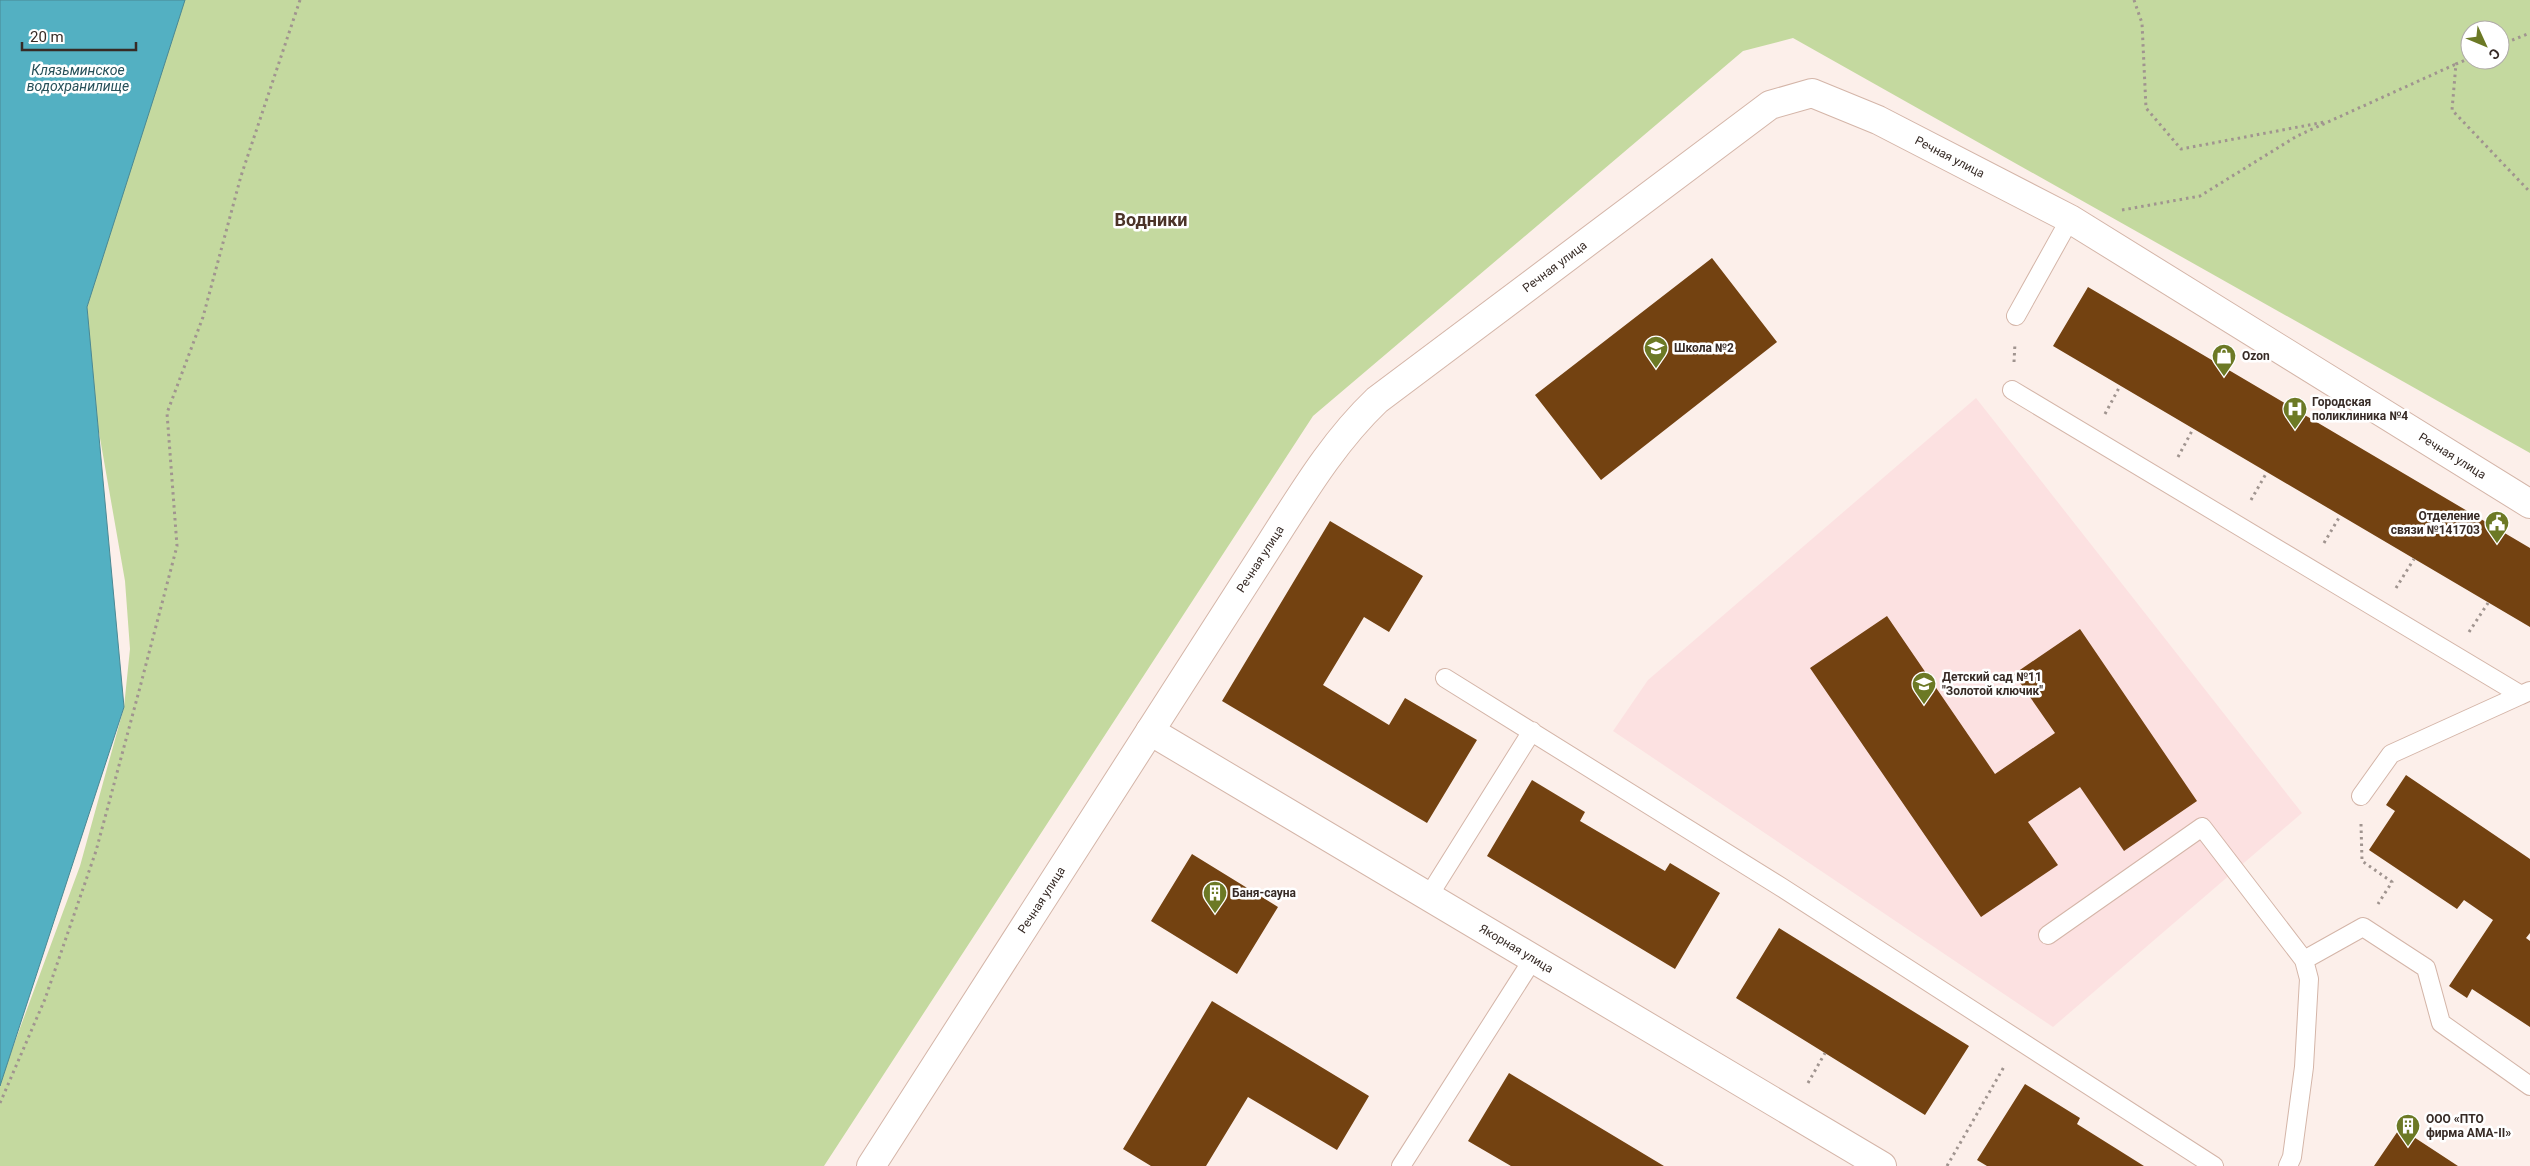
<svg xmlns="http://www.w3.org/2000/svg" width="2530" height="1166" font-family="Roboto,sans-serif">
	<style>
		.education { fill: #fce1e1 }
		.green { fill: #c4d99f; fill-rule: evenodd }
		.water { fill: #53b0c2; stroke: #4b8893 }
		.building { fill: #734211 }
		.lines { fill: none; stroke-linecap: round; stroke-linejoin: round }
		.lane-casing { stroke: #d4b5a8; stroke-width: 20 }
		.street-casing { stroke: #d4b5a8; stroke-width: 30 }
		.path { stroke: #a0948f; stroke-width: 3; stroke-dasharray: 2.5 4; stroke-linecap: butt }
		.lane { stroke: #fff; stroke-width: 18 }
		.street { stroke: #fff; stroke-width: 28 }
		.labels { text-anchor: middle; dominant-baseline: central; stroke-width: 5; stroke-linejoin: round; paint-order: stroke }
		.street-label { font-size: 12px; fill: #372b26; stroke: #fff }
		.poi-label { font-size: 12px; font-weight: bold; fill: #372b26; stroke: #fff; text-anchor: start }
		.water-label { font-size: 14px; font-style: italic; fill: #275059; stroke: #fff }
		.district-label { font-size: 18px; font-weight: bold; fill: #4b3328; stroke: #fff }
	</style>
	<rect width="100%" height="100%" fill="#fcefea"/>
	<path class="education" d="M1976 398 2302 813 2053 1027 1613 731 1648 680Z"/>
	<path class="green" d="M177 0H2530V453L1793 38 1743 51 1313 416 824 1166H0V1082L80 866 124 707 130 649 125 581 93 398 87 307ZM2470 30H2500V60H2470Z"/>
	<path class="water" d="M0 0H185L87 307 124 707 0 1086Z"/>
	<path class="building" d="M1712 258 1777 342 1601 480 1535 395Z
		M2088 287 2530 548V627L2053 346Z
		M1330 521 1423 576 1389 632 1364 617 1323 685 1389 725 1405 698 1477 740 1427 823 1222 701Z
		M1887 616 1995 774 2055 733 2014 674 2080 629 2197 801 2124 851 2080 787 2028 822 2058 865 1981 917 1810 668Z
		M2406 775 2530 859V933L2526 938 2530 941V1027L2472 989 2467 998 2449 986 2493 920 2464 900 2457 909 2369 850 2395 811 2386 805Z
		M1532 780 1585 812 1580 821 1665 871 1670 863 1720 893 1675 969 1487 856Z
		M1192 854 1278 907 1237 974 1151 921Z
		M1779 928 1969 1046 1925 1115 1736 998Z
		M1212 1001 1369 1096 1337 1150 1248 1097 1206 1166H1151L1123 1149Z
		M1509 1073 1664 1166H1511L1468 1141Z
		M2025 1084 2080 1118 2077 1124 2144 1166H1987L1977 1160Z
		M2400 1128 2458 1166H2374Z"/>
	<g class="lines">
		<defs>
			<path id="lane" d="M2016 316 2070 219
				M2012 390 2521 695 2530 691
				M1445 678 1781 887 2214 1166
				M2361 796 2391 754 2521 695
				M1428 897 1532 731
				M2048 935 2202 827 2304 960 2309 979 2304 1067 2292 1157 2288 1166
				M2304 960 2363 927 2426 968 2441 1023 2530 1086
				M1401 1166 1533 959"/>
			<g id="street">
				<path id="s1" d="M1150 731 1882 1166"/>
				<path id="s2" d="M871 1166 1272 541C1304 491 1334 441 1377 400L1770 105 1812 93 1878 120 2070 219 2530 504"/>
			</g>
		</defs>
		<use href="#lane" class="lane-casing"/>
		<use href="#street" class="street-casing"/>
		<path class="path" d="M2134 0 2142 23 2146 108 2181 149 2325 122
			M2500 45 2530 33
			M2470 58 2456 64 2452 110 2530 192
			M2122 210 2200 196 2297 136 2456 64
			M2014 362 2015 343
			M2105 414 2120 386
			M2178 457 2193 429
			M2251 500 2267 472
			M2324 543 2340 516
			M2396 588 2414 559
			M2469 632 2488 603
			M2361 824 2362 861 2392 882 2378 904
			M1808 1083 1825 1053
			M0 1103 45 999 96 851 139 691 177 546 167 413 203 317 241 176 300 0
			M1947 1166 2005 1065"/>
		<use href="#lane" class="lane"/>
		<use href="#street" class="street"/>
	</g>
	<defs>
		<symbol id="school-pin" viewBox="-11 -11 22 30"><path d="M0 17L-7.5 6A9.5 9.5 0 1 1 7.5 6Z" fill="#6c7925" stroke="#fff"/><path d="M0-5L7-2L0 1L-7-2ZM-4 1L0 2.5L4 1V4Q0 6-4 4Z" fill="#fff"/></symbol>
		<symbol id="shop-pin" viewBox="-11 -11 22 30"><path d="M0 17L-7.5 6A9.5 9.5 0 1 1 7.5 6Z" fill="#6c7925" stroke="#fff"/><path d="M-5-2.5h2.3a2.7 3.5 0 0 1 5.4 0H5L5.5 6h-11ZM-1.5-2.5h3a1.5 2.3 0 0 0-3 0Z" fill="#fff"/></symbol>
		<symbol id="hospital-pin" viewBox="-11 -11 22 30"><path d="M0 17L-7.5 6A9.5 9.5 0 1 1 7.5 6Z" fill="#6c7925" stroke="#fff"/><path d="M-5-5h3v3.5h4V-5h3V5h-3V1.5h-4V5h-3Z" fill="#fff"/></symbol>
		<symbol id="civic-pin" viewBox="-11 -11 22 30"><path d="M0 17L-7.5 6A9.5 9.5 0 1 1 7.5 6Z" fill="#6c7925" stroke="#fff"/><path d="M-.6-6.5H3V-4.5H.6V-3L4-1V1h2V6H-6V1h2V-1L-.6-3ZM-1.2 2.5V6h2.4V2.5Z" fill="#fff"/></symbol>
		<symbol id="building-pin" viewBox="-11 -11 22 30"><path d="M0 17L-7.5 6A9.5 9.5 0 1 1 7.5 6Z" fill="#6c7925" stroke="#fff"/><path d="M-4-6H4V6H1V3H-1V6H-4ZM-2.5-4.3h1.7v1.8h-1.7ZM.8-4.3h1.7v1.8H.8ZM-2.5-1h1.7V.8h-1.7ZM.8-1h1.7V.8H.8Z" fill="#fff"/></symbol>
	</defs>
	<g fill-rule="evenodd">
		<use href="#school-pin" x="1642" y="334" width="28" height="38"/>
		<use href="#shop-pin" x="2210" y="342" width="28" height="38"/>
		<use href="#hospital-pin" x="2281" y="395" width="28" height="38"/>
		<use href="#civic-pin" x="2483" y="509" width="28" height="38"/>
		<use href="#school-pin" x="1910" y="670" width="28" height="38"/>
		<use href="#building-pin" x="1201" y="879" width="28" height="38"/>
		<use href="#building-pin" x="2394" y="1112" width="28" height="38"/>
	</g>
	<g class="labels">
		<g class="street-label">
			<text stroke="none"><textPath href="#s2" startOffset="1606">Речная улица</textPath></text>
			<text stroke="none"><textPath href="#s2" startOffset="1141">Речная улица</textPath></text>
			<text stroke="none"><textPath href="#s2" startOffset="2191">Речная улица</textPath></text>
			<text stroke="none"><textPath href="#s2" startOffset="721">Речная улица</textPath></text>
			<text stroke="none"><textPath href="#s2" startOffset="316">Речная улица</textPath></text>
			<text stroke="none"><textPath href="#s1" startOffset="426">Якорная улица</textPath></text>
		</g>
		<g class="poi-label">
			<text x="1674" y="348">Школа №2</text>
			<text x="2242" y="356">Ozon</text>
			<text x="2312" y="402">Городская<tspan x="2312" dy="14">поликлиника №4</tspan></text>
			<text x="2480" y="516" text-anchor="end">Отделение<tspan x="2480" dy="14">связи №141703</tspan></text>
			<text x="1942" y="677">Детский сад №11<tspan x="1942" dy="14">"Золотой ключик"</tspan></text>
			<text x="1232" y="893">Баня-сауна</text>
			<text x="2426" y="1119">ООО «ПТО<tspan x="2426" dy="14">фирма АМА-II»</tspan></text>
		</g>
		<g class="water-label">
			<text x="78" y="70">Клязьминское<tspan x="78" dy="16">водохранилище</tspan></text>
		</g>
		<g class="district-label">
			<text x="1151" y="219">Водники</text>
		</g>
	</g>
	<g transform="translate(2485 45) rotate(134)"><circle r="24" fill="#ffffff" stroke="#afaaa8"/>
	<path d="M0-4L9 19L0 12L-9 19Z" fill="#6c7925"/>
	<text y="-8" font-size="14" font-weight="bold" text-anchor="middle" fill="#372b26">С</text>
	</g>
	<path d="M22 42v8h114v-8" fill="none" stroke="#372b26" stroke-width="2.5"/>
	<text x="30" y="42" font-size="15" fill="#372b26" stroke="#ffffff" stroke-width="4" paint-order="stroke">20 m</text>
</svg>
